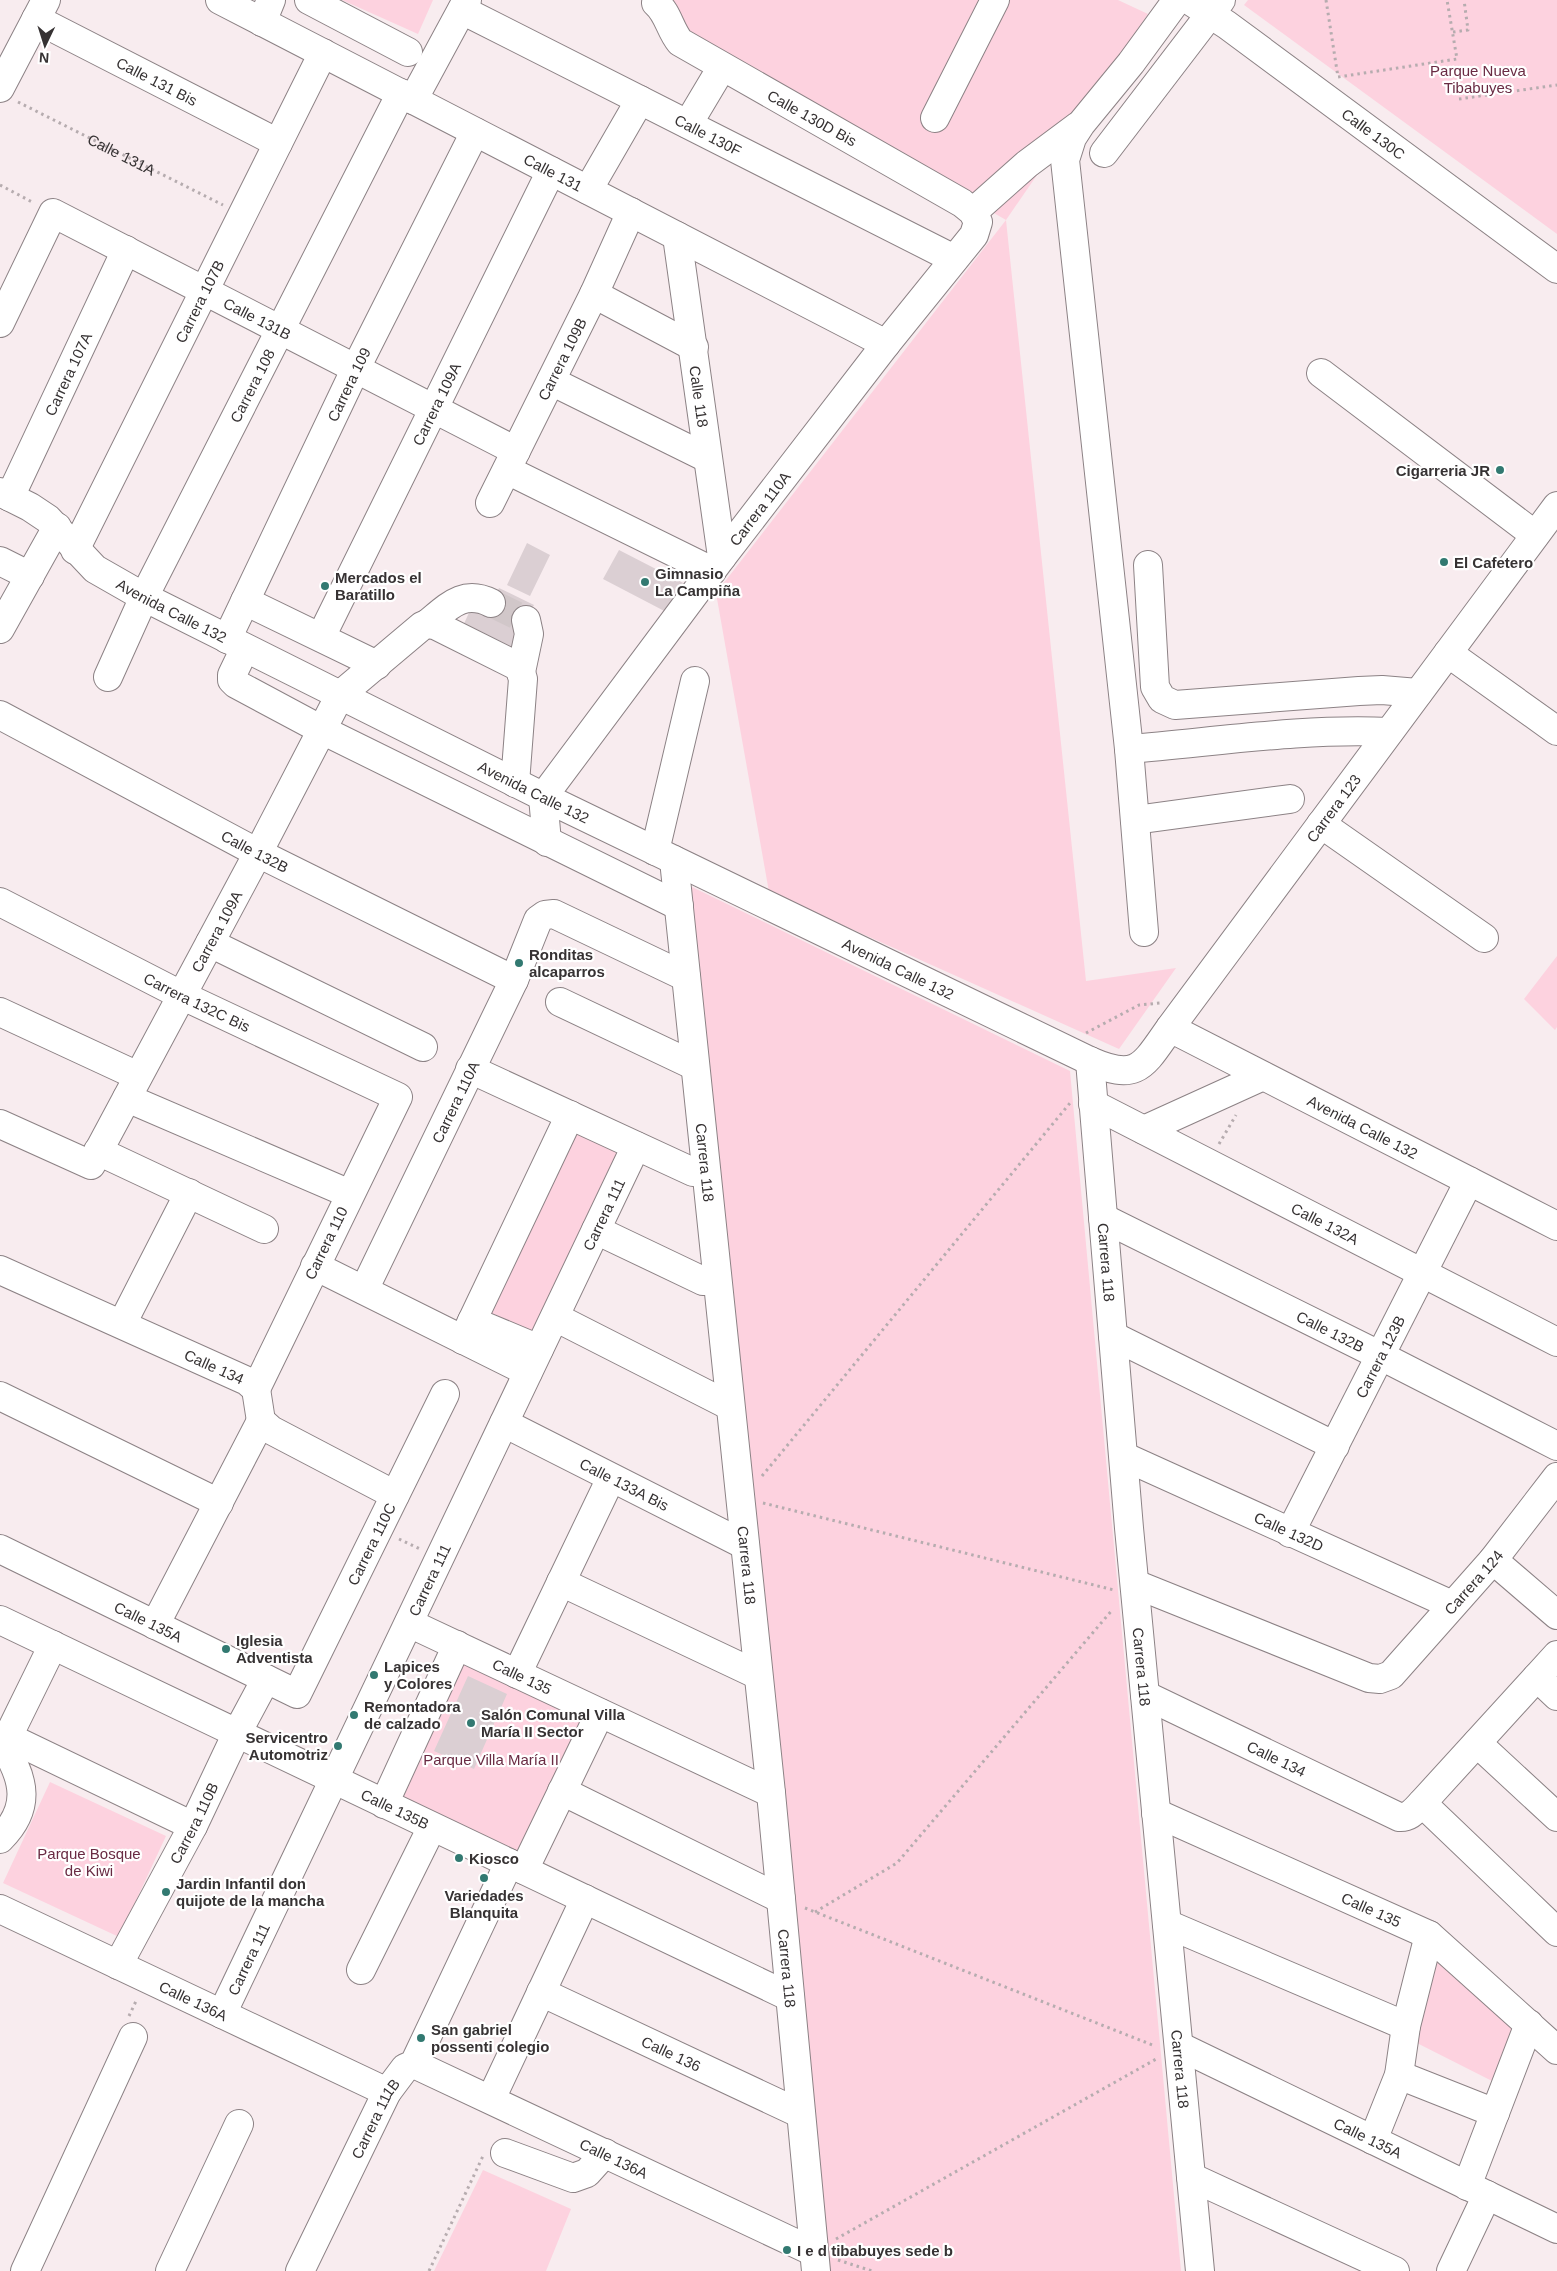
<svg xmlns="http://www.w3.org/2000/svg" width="1557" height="2271" font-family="Arial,sans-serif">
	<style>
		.green { fill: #fdd2df }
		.building { fill: #dbcfd3 }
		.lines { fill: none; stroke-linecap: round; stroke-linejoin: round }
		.minor-tunnel { stroke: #d1c7c9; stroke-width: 28; stroke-dasharray: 28 14; stroke-linecap: butt }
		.minor-casing { stroke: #8c8285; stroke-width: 30 }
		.major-casing { stroke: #8c8285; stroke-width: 30 }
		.path { stroke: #b6acaf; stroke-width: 3; stroke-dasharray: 2.5 4; stroke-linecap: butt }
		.minor { stroke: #fff; stroke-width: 28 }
		.major { stroke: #fff; stroke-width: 28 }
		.poi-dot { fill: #327971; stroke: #fff; stroke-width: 2 }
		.labels { text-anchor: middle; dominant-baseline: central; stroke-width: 4.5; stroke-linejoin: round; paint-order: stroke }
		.park-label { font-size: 15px; fill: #692b43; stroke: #fff }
		.street-label { font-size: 15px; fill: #363233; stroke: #fff }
		.poi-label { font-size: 15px; font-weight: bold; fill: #363233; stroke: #fff; text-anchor: start }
	</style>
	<rect width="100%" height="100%" fill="#f8ecef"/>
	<path class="green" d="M342 0H433L418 34Z
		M670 0H1118L1148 14 1006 220 1086 981 1176 968 1119 1049 769 892 716 593 1006 220 675 29Z
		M1248 0H1557V234L1244 5Z
		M690 886 1070 1071 1181 2271H825Z
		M1557 956V1027L1555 1030 1524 999Z
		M574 1125 627 1151 530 1353 477 1328Z
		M457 1645 600 1713 524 1870 384 1804Z
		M50 1782 166 1836 119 1937 3 1883Z
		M1429 1949 1516 2027 1496 2083 1407 2038Z
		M483 2170 571 2209 546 2271H434Z"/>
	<path class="building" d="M527 543 550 555 530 596 507 585Z
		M619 550 687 585 672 615 603 579Z
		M499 588 534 605 511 651 462 628 473 604 487 611Z
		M468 1676 507 1694 474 1769 434 1751Z"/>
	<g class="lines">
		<path class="minor-tunnel" d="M491 603 526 620"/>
		<defs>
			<g id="minor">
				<path id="s2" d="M220 0 886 344"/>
				<path d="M309 0 408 52"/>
				<path id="s3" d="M1189 0 1227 25 1557 269"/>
				<path id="s4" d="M462 10 954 259"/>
				<path id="s5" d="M36 19 278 143"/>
				<path d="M262 22 271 0"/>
				<path d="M0 88 46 0"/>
				<path d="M413 100 467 0"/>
				<path d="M935 118 995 0"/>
				<path d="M688 124 722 67"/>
				<path d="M1104 153 1221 0"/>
				<path d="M588 190 640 100"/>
				<path d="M973 212 1027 164 1078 126"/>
				<path id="s6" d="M677 236 722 557"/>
				<path d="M594 294 694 347"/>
				<path id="s7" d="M0 323 53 213 516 451"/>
				<path d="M1321 373 1535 535"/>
				<path d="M551 381 707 458"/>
				<path d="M507 470 712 571"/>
				<path id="s8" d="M10 497 126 250"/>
				<path id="s9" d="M490 503 594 294 631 212"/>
				<path id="s10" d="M75 550 323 53"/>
				<path d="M0 561 30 576"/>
				<path d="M1148 565 1155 687 1162 699 1175 705 1359 691 1382 690 1418 693"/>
				<path d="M245 601 377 665"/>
				<path d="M427 624C448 607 463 589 491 603"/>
				<path d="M0 629 57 527"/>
				<path id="s11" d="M321 637 551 171"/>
				<path id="s12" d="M227 639 356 368 475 132"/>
				<path d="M245 648 232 675V680L236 684 322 730 679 906"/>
				<path d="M1448 653 1557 731"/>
				<path d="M521 672 529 634 526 620"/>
				<path id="s13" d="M108 677 144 597 401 93"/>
				<path id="s14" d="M0 715 258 853 514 980"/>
				<path d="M1129 749C1215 742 1303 728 1389 732"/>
				<path d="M1135 820 1290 799"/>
				<path d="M1321 824 1484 938"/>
				<path id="s15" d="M547 842 543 797 722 557 886 344 974 235 978 222 973 212 962 203 680 42C670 30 668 13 656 3"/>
				<path d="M655 851 695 681"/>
				<path id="s16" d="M674 860 771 1793 816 2271"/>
				<path id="s17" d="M0 902 181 995 398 1097 256 1389"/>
				<path d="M1144 932 1129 749 1065 160 1072 138 1081 124 1131 63 1177 0"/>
				<path d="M210 943 423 1047"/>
				<path d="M560 1002 695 1066"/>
				<path d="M0 1012 138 1076"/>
				<path id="s18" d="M1170 1028 1557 506"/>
				<path id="s19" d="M1090 1061 1129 1528 1200 2271"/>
				<path d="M470 1069 693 1172"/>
				<path d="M127 1098 350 1194"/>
				<path id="s20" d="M1093 1104 1557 1342"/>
				<path id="s21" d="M0 1124 91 1165 258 853 340 695 422 626 427 624 435 625 519 667 523 679 515 783"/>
				<path d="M1144 1130 1263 1076"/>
				<path d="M98 1151 264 1229"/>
				<path id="s22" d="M1103 1218 1381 1356 1557 1446"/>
				<path d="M596 1230 703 1281"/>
				<path d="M315 1266 528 1372"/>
				<path id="s23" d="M0 1270 247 1381 256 1389 261 1421 271 1430 395 1495"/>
				<path id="s24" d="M364 1290 514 980 538 920 545 915 554 914 686 977"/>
				<path d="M555 1317 730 1406"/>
				<path d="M472 1321 539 1349"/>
				<path d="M122 1324 189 1193"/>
				<path d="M1113 1336 1335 1446"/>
				<path d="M463 1340 570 1115"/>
				<path d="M0 1396 219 1503"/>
				<path id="s25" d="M504 1423 745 1545"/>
				<path id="s26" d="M1125 1457 1452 1605"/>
				<path id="s27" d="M1290 1533 1469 1181"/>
				<path id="s28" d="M0 1549 297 1694 445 1394"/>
				<path d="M1493 1560 1557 1615"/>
				<path d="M561 1582 758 1675"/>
				<path id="s29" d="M1135 1584 1369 1678 1380 1679 1391 1675 1493 1560 1557 1477"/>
				<path id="s30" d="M0 1620 790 1997"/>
				<path id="s31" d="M409 1623 771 1793"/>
				<path d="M155 1625 261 1421"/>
				<path d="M517 1674 611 1478"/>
				<path d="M1537 1677 1557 1696"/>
				<path id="s32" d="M1145 1695 1399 1817C1410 1818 1415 1810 1422 1803L1557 1655"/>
				<path d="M8 1737 193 1826"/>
				<path d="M1477 1743 1557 1817"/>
				<path d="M0 1753 53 1645"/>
				<path d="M562 1791 781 1899"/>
				<path d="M1422 1803 1557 1932"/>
				<path d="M384 1804 457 1645"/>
				<path id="s33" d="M1156 1813 1429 1935 1557 2050"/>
				<path d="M0 1839C31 1808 25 1780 4 1746"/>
				<path d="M524 1870 600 1713"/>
				<path id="s34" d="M0 1909 387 2092"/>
				<path d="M1167 1924 1406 2026"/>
				<path id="s35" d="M118 1965 193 1826 237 1733 266 1679"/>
				<path d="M361 1970 432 1827"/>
				<path id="s36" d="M541 1992 801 2114"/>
				<path id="s37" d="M222 2014 636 1146"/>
				<path id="s38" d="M1179 2046 1557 2229"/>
				<path id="s39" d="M414 2064 814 2252"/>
				<path d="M1399 2075 1495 2113"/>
				<path d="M491 2099 585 1899"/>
				<path d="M1373 2140 1399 2075 1406 2026 1429 1935"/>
				<path d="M505 2153 573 2178 587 2173 605 2153"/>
				<path d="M1191 2177 1395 2271"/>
				<path d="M1467 2186 1529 2024"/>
				<path d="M25 2271 133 2037"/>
				<path d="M170 2271 239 2124"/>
				<path id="s40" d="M300 2271 387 2092 405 2068 414 2064 509 1863"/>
				<path d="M1451 2271 1487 2195"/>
			</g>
			<g id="major">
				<path id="s41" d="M0 492 30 507 48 519 95 569 144 597 550 800 1090 1061C1138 1082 1143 1066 1170 1028L1557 1226"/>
			</g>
		</defs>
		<use href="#minor" class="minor-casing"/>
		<use href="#major" class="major-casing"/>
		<g class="path">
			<path d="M1326 0 1338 77 1457 59 1447 0"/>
			<path d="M1453 32 1468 30 1464 0"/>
			<path d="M1459 99 1557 85"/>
			<path id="s1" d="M18 102 223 205"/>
			<path d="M0 185 34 203"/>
			<path d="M1086 1033 1139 1005 1160 1003"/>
			<path d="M1219 1144 1236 1115"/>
			<path d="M762 1476 1070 1103"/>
			<path d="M763 1503 1114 1590"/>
			<path d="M399 1539 420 1549"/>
			<path d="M805 1908 1155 2046"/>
			<path d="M815 1912 897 1863 1113 1609"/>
			<path d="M129 2016 137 1999"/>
			<path d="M836 2239 1158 2058"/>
			<path d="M838 2260 872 2271"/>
			<path d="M429 2271 483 2156"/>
		</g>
		<use href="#minor" class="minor"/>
		<use href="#major" class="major"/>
	</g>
	<g class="poi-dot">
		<circle cx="1500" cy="470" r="5"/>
		<circle cx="1444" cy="562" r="5"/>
		<circle cx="645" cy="582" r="5"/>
		<circle cx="325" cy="586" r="5"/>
		<circle cx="519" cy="963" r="5"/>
		<circle cx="226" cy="1649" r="5"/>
		<circle cx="374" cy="1675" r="5"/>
		<circle cx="354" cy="1715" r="5"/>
		<circle cx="471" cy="1723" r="5"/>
		<circle cx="338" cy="1746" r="5"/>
		<circle cx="459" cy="1858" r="5"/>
		<circle cx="484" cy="1878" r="5"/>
		<circle cx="166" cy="1892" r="5"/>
		<circle cx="421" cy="2038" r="5"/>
		<circle cx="787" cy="2250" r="5"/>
	</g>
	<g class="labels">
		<g class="park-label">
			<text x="1478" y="70">Parque Nueva<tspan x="1478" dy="17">Tibabuyes</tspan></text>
			<text x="491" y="1759">Parque Villa María II</text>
			<text x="89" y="1853">Parque Bosque<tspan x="89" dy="17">de Kiwi</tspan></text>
		</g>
		<g class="street-label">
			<text stroke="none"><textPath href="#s5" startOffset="136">Calle 131 Bis</textPath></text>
			<text transform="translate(812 118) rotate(29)">Calle 130D Bis</text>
			<text stroke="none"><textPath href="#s4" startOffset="276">Calle 130F</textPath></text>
			<text stroke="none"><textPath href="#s3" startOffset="228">Calle 130C</textPath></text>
			<text stroke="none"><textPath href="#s1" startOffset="116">Calle 131A</textPath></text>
			<text stroke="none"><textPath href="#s2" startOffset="375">Calle 131</textPath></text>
			<text stroke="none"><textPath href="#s10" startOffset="278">Carrera 107B</textPath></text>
			<text stroke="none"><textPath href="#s7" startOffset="352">Calle 131B</textPath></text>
			<text stroke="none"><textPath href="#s9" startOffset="161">Carrera 109B</textPath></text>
			<text stroke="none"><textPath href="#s8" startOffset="136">Carrera 107A</textPath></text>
			<text stroke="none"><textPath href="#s12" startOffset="282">Carrera 109</textPath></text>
			<text stroke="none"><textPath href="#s13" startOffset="325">Carrera 108</textPath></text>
			<text stroke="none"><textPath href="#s6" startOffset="162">Calle 118</textPath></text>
			<text stroke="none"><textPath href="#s11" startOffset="260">Carrera 109A</textPath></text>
			<text stroke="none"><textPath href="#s15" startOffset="406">Carrera 110A</textPath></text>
			<text stroke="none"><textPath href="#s41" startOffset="211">Avenida Calle 132</textPath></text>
			<text stroke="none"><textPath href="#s41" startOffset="616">Avenida Calle 132</textPath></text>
			<text stroke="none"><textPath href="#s18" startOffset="274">Carrera 123</textPath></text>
			<text stroke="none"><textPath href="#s14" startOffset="289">Calle 132B</textPath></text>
			<text stroke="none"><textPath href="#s21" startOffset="365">Carrera 109A</textPath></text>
			<text stroke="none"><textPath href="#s41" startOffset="1021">Avenida Calle 132</textPath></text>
			<text stroke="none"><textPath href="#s17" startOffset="221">Carrera 132C Bis</textPath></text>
			<text stroke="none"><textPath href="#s24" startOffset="209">Carrera 110A</textPath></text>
			<text stroke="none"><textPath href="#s41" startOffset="1551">Avenida Calle 132</textPath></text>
			<text stroke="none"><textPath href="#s16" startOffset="304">Carrera 118</textPath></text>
			<text stroke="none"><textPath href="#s37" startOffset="886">Carrera 111</textPath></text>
			<text stroke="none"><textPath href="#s20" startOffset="261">Calle 132A</textPath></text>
			<text transform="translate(326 1243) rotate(-64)">Carrera 110</text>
			<text stroke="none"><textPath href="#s19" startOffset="202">Carrera 118</textPath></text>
			<text stroke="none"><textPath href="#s22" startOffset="254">Calle 132B</textPath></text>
			<text stroke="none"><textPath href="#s27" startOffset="198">Carrera 123B</textPath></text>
			<text stroke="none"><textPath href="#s23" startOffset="235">Calle 134</textPath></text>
			<text stroke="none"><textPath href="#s25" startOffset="135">Calle 133A Bis</textPath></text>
			<text stroke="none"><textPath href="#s26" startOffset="180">Calle 132D</textPath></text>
			<text stroke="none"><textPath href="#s28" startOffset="498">Carrera 110C</textPath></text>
			<text stroke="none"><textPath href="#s16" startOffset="709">Carrera 118</textPath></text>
			<text stroke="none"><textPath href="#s37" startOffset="481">Carrera 111</textPath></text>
			<text stroke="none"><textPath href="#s29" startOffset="399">Carrera 124</textPath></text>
			<text stroke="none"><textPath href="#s28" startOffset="165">Calle 135A</textPath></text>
			<text stroke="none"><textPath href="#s19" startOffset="608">Carrera 118</textPath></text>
			<text stroke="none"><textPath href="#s31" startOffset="125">Calle 135</textPath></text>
			<text stroke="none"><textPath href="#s32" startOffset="146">Calle 134</textPath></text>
			<text stroke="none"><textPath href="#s30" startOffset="438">Calle 135B</textPath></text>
			<text stroke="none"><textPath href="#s35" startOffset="161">Carrera 110B</textPath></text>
			<text stroke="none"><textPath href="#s33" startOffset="236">Calle 135</textPath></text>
			<text stroke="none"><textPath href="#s37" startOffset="61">Carrera 111</textPath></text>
			<text stroke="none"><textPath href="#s16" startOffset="1114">Carrera 118</textPath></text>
			<text stroke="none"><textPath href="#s34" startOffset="214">Calle 136A</textPath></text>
			<text stroke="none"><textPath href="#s36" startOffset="144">Calle 136</textPath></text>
			<text stroke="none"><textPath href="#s19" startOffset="1012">Carrera 118</textPath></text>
			<text stroke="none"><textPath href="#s40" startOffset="170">Carrera 111B</textPath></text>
			<text stroke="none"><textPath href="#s38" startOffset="210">Calle 135A</textPath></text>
			<text stroke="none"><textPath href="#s39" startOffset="221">Calle 136A</textPath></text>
		</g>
		<g class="poi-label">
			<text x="1490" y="470" text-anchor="end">Cigarreria JR</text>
			<text x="1454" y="562">El Cafetero</text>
			<text x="655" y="573">Gimnasio<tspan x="655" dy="17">La Campiña</tspan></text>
			<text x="335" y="577">Mercados el<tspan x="335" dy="17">Baratillo</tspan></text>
			<text x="529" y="954">Ronditas<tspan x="529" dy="17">alcaparros</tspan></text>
			<text x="236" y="1640">Iglesia<tspan x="236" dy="17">Adventista</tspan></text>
			<text x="384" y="1666">Lapices<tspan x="384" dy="17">y Colores</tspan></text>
			<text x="364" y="1706">Remontadora<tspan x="364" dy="17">de calzado</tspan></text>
			<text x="481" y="1714">Salón Comunal Villa<tspan x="481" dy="17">María II Sector</tspan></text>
			<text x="328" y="1737" text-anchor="end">Servicentro<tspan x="328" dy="17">Automotriz</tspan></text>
			<text x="469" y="1858">Kiosco</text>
			<text x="176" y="1883">Jardin Infantil don<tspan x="176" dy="17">quijote de la mancha</tspan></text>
			<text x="484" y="1895" text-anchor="middle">Variedades<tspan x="484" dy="17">Blanquita</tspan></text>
			<text x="431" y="2029">San gabriel<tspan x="431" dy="17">possenti colegio</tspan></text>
			<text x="797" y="2250">I e d tibabuyes sede b</text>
		</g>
	</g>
	<g transform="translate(45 45) rotate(184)" stroke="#ffffff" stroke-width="4" paint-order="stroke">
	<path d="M0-4L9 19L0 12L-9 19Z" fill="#363233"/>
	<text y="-8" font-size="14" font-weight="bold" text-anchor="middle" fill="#363233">N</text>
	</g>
</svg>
